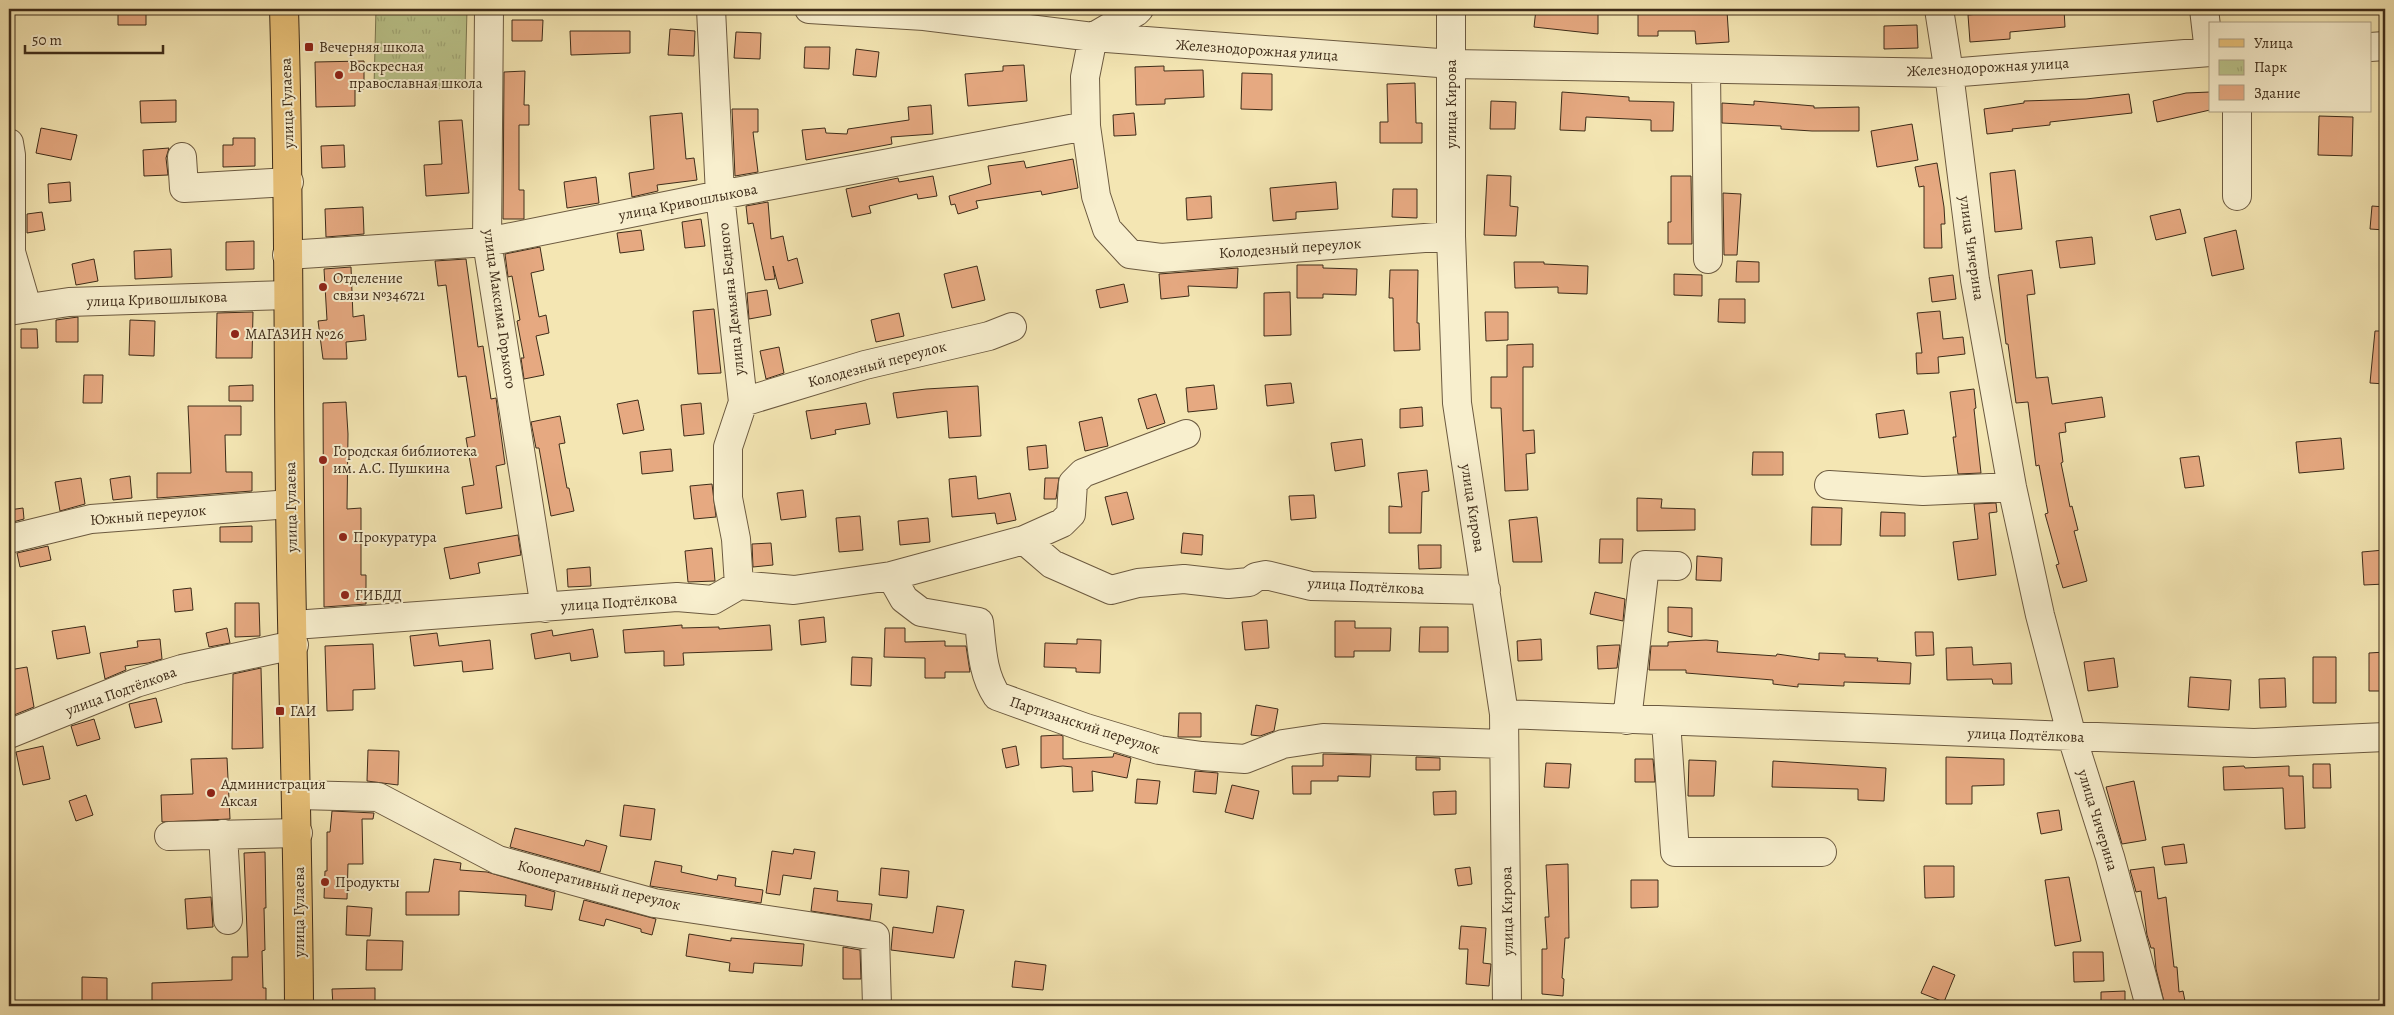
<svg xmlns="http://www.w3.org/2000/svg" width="2394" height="1015" font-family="Alegreya,serif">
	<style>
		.park { fill: url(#park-tufts); stroke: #7c7852 }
		.building { fill: #e6a981; stroke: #3e2c19 }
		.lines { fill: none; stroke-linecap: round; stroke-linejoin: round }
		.minor-casing { stroke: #6c5a40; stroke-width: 30 }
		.major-casing { stroke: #3e2c19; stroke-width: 30 }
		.minor { stroke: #f8efce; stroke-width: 28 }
		.major { stroke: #eac37a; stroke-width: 28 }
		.poi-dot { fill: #8f2418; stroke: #f8efce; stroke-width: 2 }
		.labels { text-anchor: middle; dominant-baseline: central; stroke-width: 4; stroke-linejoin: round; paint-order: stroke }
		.poi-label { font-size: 15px; fill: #3e2c19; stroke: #f8efce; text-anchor: start }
		.street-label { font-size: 15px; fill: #3e2c19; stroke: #f8efce }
	</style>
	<defs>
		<pattern id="park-tufts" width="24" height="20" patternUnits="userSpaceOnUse" patternTransform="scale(1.25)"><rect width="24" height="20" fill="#bbc58c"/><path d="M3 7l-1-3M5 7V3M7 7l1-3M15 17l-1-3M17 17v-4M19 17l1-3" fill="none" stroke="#a2a978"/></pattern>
	</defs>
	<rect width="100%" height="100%" fill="#f4e6b3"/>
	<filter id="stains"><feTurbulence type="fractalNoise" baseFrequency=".004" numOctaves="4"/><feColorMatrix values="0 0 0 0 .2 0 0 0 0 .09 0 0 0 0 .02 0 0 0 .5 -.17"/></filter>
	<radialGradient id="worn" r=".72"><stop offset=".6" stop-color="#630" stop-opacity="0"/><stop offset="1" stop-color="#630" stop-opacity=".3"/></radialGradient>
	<path class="park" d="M376 9H467L465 89 374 87Z"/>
	<path class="building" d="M118 9H146V25H118Z
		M1536 9 1598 11V34L1534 27Z
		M1638 9 1688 10V13L1727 11 1729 42 1696 44 1695 31H1658V36H1638Z
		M2033 9H2064L2065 27 2010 32V39L1970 42 1968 15Z
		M512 20H543L542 41H512Z
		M1917 25 1918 48 1884 49V26Z
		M670 29 695 31 694 56 668 55Z
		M570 31H630V53L571 55Z
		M736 32 761 33 760 59 734 58Z
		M805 47H830L829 69 804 68Z
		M856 49 879 52 876 77 853 75Z
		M364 61V89H355V106L316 107 315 62Z
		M1024 65 1027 101 968 106 965 74 1003 71V66Z
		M1164 66V71L1203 70 1204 97 1165 99V104L1136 105 1135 67Z
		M525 71 524 105H529V125H519V190H524V219H503L504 72Z
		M1242 73 1272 74V110L1241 109Z
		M1415 83 1416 123H1422V143H1380V122H1388L1387 84Z
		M1562 92 1629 97V101L1674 102 1673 131H1651V120L1586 117 1585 131 1560 130Z
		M2210 92V110L2157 122 2153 101 2186 93Z
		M2129 94 2132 113 2050 122V125L2012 129 2013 131 1987 134 1984 109 2024 103V101L2086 99Z
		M176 100V122L141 123 140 101Z
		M1491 101 1516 102 1515 129H1490Z
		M1754 101 1814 106V108L1859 107V131H1812L1781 129V126L1722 123V103L1754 105Z
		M931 105 933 134 891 137 892 144 806 160 802 130 825 128 826 133 847 134 848 129 909 120 908 107Z
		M732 109H758V132H753L758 172 735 176Z
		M682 113 686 159 694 158 697 180 657 185 658 191 632 197 629 173 654 169 650 116Z
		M1134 113 1136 135 1114 136 1113 115Z
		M2319 116 2353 117 2352 156 2318 155Z
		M462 120 469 193 426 196 424 165 442 164 439 121Z
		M1912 124 1918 160 1877 167 1871 131Z
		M41 128 77 135 71 160 36 153Z
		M233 138H255V166L223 167V145H233Z
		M344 145 345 167 322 168 321 146Z
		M169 148 166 158 168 175 144 176 143 150Z
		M1073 159 1078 188 1042 195 1041 191 976 201 978 208 958 214 955 204 951 205 949 196 991 184 988 166 1024 161 1026 168Z
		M1937 163 1944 207 1945 224H1941L1942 248H1924V186L1919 187 1915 167Z
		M2015 170 2022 229 1995 232 1990 173Z
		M1487 175 1511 176 1510 206 1518 207 1516 236 1484 235Z
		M933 176 937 196 918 199 917 194 869 206 871 213 852 217 846 189 898 178 899 182Z
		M1671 176H1691L1692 244H1668V222H1671Z
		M596 177 599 203 567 208 564 182Z
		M70 182 71 201 49 203 48 184Z
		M1336 182 1338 209 1296 212V219L1273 221 1270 188Z
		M1393 189H1417V218L1392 217Z
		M1723 193 1741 194 1737 255H1724Z
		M1211 196 1212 218 1187 220 1186 198Z
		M768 202 771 239 783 236 788 261 797 258 803 283 779 289 773 266 775 279 765 280 753 223 748 224 746 206Z
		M2372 206 2385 207V230L2370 229Z
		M363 207 364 234 326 237 325 209Z
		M2180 209 2186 233 2156 240 2150 216Z
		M42 212 45 230 27 233V214Z
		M701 219 705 246 685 248 682 222Z
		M641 230 644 250 620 253 617 233Z
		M2236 230 2244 269 2212 276 2204 238Z
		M2092 237 2095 264 2060 268 2056 241Z
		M254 241V269L226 270V242Z
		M540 247 544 270 531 273 539 317 546 315 549 333 536 336 544 375 524 379 521 358H524L517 321 520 320 512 276 508 277 505 254Z
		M171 249 172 277 135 279 134 251Z
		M94 259 98 281 76 285 72 264Z
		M466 259 478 347 483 346 491 399 496 398 505 464 496 466 502 508 466 514 462 487 474 485 466 438 475 436 466 376 458 377 446 285 438 286 435 261Z
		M1737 261 1759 262V282H1736Z
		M1514 262H1544V264L1588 266 1587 294 1558 293V287L1515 288Z
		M1297 265H1323V268L1357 269 1356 295 1323 294V298H1297Z
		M977 266 985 300 952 308 944 274Z
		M351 267 353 317 364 315 366 340 346 342 347 359H323L318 321 327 320 324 269Z
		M1238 268 1237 288 1188 286 1189 296 1161 299 1159 274Z
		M1390 270H1418L1417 323H1419L1420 350 1394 351 1393 298H1389Z
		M2032 270 2035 294 2027 295 2036 378 2048 377 2052 404 2102 397 2105 417 2065 423 2066 432 2059 433 2063 462 2061 463 2070 507 2072 506 2078 530 2074 531 2087 581 2063 588 2056 565 2059 564 2045 514 2048 513 2039 465 2036 466 2028 402 2016 403 2008 344H2006L1998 275Z
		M1674 274 1702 275V296L1674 295Z
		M1953 275 1956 299 1932 302 1929 278Z
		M1124 284 1128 302 1100 308 1096 290Z
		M767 290 771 315 749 319 747 293Z
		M1290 292 1291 335 1264 336V293Z
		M1719 299H1745V323L1718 322Z
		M714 309 721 373 698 374 693 311Z
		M1940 311 1943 339 1963 337 1965 354 1938 357 1939 373 1917 374 1916 353H1922L1917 313Z
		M253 312 252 358H216L217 313Z
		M1485 312H1508V340L1486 341Z
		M899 313 904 336 876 342 871 320Z
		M78 317V342H56V320Z
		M130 320 155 321 154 356 129 355Z
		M21 329H37L38 348H21Z
		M2375 331H2385V384L2370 383Z
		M1533 344V367H1523V431L1534 430 1535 453 1526 454 1528 490 1505 491 1501 408H1491V377H1507V345Z
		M779 347 784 373 766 379 760 351Z
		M84 375H103L102 403H83Z
		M1291 383 1294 403 1267 406 1265 385Z
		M253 385V401H229V386Z
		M1214 385 1217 409 1188 412 1186 388Z
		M978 386 981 436 949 438 947 411 897 418 893 393 926 389Z
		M1974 389 1976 408 1974 409 1981 473 1958 474 1953 437H1956L1950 392Z
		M1156 394 1165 423 1147 429 1138 399Z
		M638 400 644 430 623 434 617 404Z
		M346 402 348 434 347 509 361 508V575H366V604L324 607 323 403Z
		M701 403 704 434 684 436 681 405Z
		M866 403 870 424 835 430 836 434 811 439 806 411Z
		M188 406H241V435H225L226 472H252V491L157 498V473H191Z
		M1422 407 1423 426 1400 428V409Z
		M1904 410 1908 434 1879 438 1876 414Z
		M560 416 565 443 559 444 567 488H569L574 511 551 516 539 448H536L531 422Z
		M1102 417 1108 446 1085 451 1079 422Z
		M2341 438 2344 469 2299 473 2296 442Z
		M1362 439 1365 466 1335 471 1331 443Z
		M1046 445 1048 468 1029 470 1027 447Z
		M671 449 673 471 642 474 640 452Z
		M1753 452H1783V475H1752Z
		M2199 456 2204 486 2185 488 2180 458Z
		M1427 470 1429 491 1422 492 1421 533H1389V506L1402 507 1398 473Z
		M130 476 132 498 113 500 110 479Z
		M976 476 978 499 1010 493 1016 520 997 524 995 513 952 517 949 479Z
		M81 478 85 504 60 511 55 482Z
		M1045 478H1059L1056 499H1044Z
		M712 484 716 517 694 519 690 486Z
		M803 490 806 517 781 520 777 493Z
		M1127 492 1134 519 1112 525 1105 497Z
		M1314 495 1316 518 1291 520 1289 496Z
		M1637 498 1662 499 1661 508 1695 509V530L1637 531Z
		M1996 503 1997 512 1989 513 1996 575 1958 580 1953 542 1978 539 1974 504Z
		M1812 507 1842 508 1841 545H1811Z
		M23 508 24 519 9 523V510Z
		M1881 512 1905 513V536H1880Z
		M860 516 863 550 839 552 836 518Z
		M1537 517 1542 562H1513L1509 520Z
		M928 518 930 542 900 545 898 521Z
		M252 526V542H220V527Z
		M1183 533 1203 535 1202 555 1181 553Z
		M518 535 521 555 478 563 480 573 450 579 444 548Z
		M1600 539H1623L1622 563H1599Z
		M771 543 773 565 753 567 752 544Z
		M1418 545H1441V568L1419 569Z
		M48 546 51 560 20 567 17 553Z
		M712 548 715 581 688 582 685 551Z
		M2384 550 2385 584 2364 585 2362 552Z
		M1697 556 1722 558 1721 581 1696 580Z
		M590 567 591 586 568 587 567 569Z
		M191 588 193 610 175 612 173 590Z
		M1595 592 1625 599 1623 621 1590 614Z
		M235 603H259L260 636 235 637Z
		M1668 607 1692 608V637L1668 632Z
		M824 617 826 642 801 645 799 620Z
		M1267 620 1269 648 1245 650 1242 622Z
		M1335 621H1355V628H1391L1390 651H1354V657H1335Z
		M682 625V628L719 627V629L770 625 772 650 683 653 684 665 664 666V651L625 653 623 630Z
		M85 626 90 653 57 659 52 631Z
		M1420 627H1448V652H1419Z
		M227 628 230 643 209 647 206 633Z
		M885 628H905V642L945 641V646H966L970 672H945V678H925V658L884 657Z
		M593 629 598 657 571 661 570 653 535 659 531 634 552 630 553 636Z
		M1915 632H1933L1934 655 1916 656Z
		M437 633 439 646 490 640 493 669 463 672 462 661 414 666 410 636Z
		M160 639 162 659 148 663 125 666 126 670 105 679 100 653 138 647 137 641Z
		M1077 639 1101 640 1100 673 1076 672V668L1044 667 1045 643 1077 644Z
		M1541 639 1542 660 1518 661 1517 641Z
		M1706 640 1718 641 1717 652 1776 656 1777 654 1819 660V653L1845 654V657L1878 658 1877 661 1911 663 1910 684 1844 682V686L1798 684V687L1773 684V680L1686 673V670H1649L1651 646H1668V642Z
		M373 644 375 689 353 690V710L327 711 325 646Z
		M1616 645H1620L1617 668 1598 669 1597 646Z
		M1972 647 1973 665 2011 663 2012 684H1993L1992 679 1947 680 1946 648Z
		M2385 652V691H2369V653Z
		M852 657 872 658 871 686 851 685Z
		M2313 657H2336V703H2313Z
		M2114 658 2118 687 2088 691 2084 662Z
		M27 667 34 707 9 717V670Z
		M261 668 263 748 232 749 233 674Z
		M2190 677 2231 680 2229 710 2188 707Z
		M2285 678 2286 707 2260 708 2259 679Z
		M156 698 162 722 135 728 129 704Z
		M1256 705 1278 709 1274 731 1260 736 1251 735Z
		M1179 713H1201V737H1178Z
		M94 719 100 739 77 746 71 726Z
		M1060 735 1063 736V759L1113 757 1114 753 1131 758 1127 778 1092 771 1093 791 1073 792 1072 767 1063 766 1041 768V736Z
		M43 746 50 779 23 785 16 752Z
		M1016 746 1019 765 1006 768 1002 749Z
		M368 750 399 751 398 785 367 781Z
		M1323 754 1371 755 1370 777 1338 776V781H1311V794H1293L1292 766H1323Z
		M1416 757 1440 758V770H1416Z
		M1946 757 2004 759V785L1972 786V804H1946Z
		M227 758 230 819 162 822 161 795 193 794 191 759Z
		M1635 759H1653L1655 782H1635Z
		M1689 760 1716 761 1714 796H1688Z
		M1773 761 1886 768 1884 801 1858 800V789L1772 787Z
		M1546 763 1571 764 1569 788 1544 787Z
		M2313 764H2330L2331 788H2313Z
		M2244 766 2245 768 2289 766V776H2303L2305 828 2285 829 2283 788 2224 790 2223 767Z
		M1195 771 1218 773 1216 794 1193 792Z
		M1137 779 1160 781 1157 804 1135 803Z
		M2134 781 2146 840 2122 844 2106 787Z
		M1232 785 1259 791 1253 819 1225 812Z
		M1456 791V814L1434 815 1433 792Z
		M86 795 93 815 76 821 69 801Z
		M624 805 655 809 651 840 620 836Z
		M2059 810 2062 830 2041 834 2037 813Z
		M332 811 374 813 373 819H362L363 864H348L347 899 324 898 325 871H327V832H330Z
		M515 828 584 846 586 840 607 846 600 872 510 847Z
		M2184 844 2187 863 2165 865 2162 847Z
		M794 849 815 852 811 879 783 875 780 895 766 893 772 851 793 854Z
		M265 852 266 908H264L265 950 262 951 263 988H266V1006H152V983L232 980V957H248L244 853Z
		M434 859 461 863 460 870 487 872 555 892 552 910 525 906 526 895 459 891V915H406V892H429Z
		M655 861 682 866 681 872 717 880 718 875 736 878 735 886 763 890 761 903 650 886Z
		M1568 864 1569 938H1565L1562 978 1564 979 1563 996 1542 994V949H1547L1545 917H1549L1546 865Z
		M1924 866H1954V897L1925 898Z
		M1470 867 1472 884 1458 886 1455 869Z
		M2154 867 2158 899 2166 897 2174 967H2177L2179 992 2183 991 2186 1006H2165L2156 969 2154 948H2151L2147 935 2141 891 2136 892 2130 870Z
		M881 868 909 871 907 898 879 895Z
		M2069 877 2081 941 2055 946 2045 880Z
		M1631 880H1658V907L1631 908Z
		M814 888 838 891 837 901 872 904 870 920 811 911Z
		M211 897 213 927 187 929 185 899Z
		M584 900 656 919 652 935 641 932V929L606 919 604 926 579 920Z
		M347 906 372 908 370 936 346 935Z
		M937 906 964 910 954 958 891 950 893 927 933 933Z
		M1461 926 1486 928 1483 963 1491 964 1489 986 1466 984 1468 949H1459Z
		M689 934 731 941V938L804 944 802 966 754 963 753 973 729 971 730 963 686 956Z
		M367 940 403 941 402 970H366Z
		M843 947 860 950 861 979H843Z
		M2073 952H2103L2104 981 2074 982Z
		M1015 961 1046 965 1043 990 1012 987Z
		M1933 966 1955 975 1944 1002 1921 993Z
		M82 977 107 978V1006L82 1005Z
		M375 988V1006H333L332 989Z
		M2125 991V1006H2101V992Z"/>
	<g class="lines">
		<defs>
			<path id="minor" d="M489 9 487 242 545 608
				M711 9 720 195 743 402 728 447V498L736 539 739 585
				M809 9 924 16 1093 37 1452 64 1949 73 2210 52
				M1451 9V236L1457 403 1504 714 1507 1006
				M1939 9 1949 73 1975 280 2012 487 2040 615 2072 737 2110 857 2150 1006
				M2204 9 2209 52
				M2370 47 2385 46
				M1706 70 1708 259
				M1086 126 1096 196 1107 229 1130 254 1161 258 1451 236
				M9 143 11 155V252L27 307
				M182 157 184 188 289 182
				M2237 196V111
				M287 255 487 242 720 195 1086 126 1085 77 1093 37 1136 12 1139 9
				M9 311 69 302 288 295
				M743 402 865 365 989 336 1012 327
				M1829 485 1923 491 2012 487
				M9 539 91 519 290 504
				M1024 540 1052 564 1111 590 1138 583 1184 579 1228 584 1249 582 1256 577 1266 575 1311 586 1486 590
				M891 576 904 599 921 612 979 622C982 648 982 673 997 696L1086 728 1159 750 1202 756 1245 759 1283 744 1323 738 1504 744
				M294 625 677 597 713 600 739 585 794 590 891 576 1024 540 1062 523 1071 514 1073 483 1083 473 1186 434
				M1504 714 2254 743 2385 737
				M1627 720 1645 565 1677 566
				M1666 721 1675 852H1822
				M9 734 136 683 182 669 294 645
				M298 795 378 797 498 860 654 903 875 936 877 1006
				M223 834 228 920
				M169 836 298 833"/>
			<path id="major" d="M284 9C289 173 288 336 290 500 292 669 298 837 299 1006"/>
		</defs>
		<use href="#minor" class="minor-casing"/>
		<use href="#major" class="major-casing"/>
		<use href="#minor" class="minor"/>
		<use href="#major" class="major"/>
	</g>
	<g class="poi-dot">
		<rect x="304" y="42" width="10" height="10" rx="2.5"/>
		<circle cx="339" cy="75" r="5"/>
		<circle cx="323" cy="287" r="5"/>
		<circle cx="235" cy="334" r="5"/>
		<circle cx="323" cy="460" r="5"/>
		<circle cx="343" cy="537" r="5"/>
		<circle cx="345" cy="595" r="5"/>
		<rect x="275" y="706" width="10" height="10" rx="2.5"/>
		<circle cx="211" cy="793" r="5"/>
		<circle cx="325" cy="882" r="5"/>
	</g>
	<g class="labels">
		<g class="poi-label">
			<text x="319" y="47">Вечерняя школа</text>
			<text x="349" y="66">Воскресная<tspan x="349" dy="17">православная школа</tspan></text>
			<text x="333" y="278">Отделение<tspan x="333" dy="17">связи №346721</tspan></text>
			<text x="245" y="334">МАГАЗИН №26</text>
			<text x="333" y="451">Городская библиотека<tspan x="333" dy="17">им. А.С. Пушкина</tspan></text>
			<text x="353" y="537">Прокуратура</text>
			<text x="355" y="595">ГИБДД</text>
			<text x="290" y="711">ГАИ</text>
			<text x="221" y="784">Администрация<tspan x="221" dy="17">Аксая</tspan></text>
			<text x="335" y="882">Продукты</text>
		</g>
		<g class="street-label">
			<text transform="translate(1257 50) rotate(4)">Железнодорожная улица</text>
			<text transform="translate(1988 67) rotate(-3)">Железнодорожная улица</text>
			<text transform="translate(287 103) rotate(-92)">улица Гулаева</text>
			<text transform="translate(1451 104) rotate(-90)">улица Кирова</text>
			<text transform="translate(688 202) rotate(-11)">улица Кривошлыкова</text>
			<text transform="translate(1290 248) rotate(-4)">Колодезный переулок</text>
			<text transform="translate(1972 248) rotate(82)">улица Чичерина</text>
			<text transform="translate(157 299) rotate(-2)">улица Кривошлыкова</text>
			<text transform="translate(731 299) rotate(-96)">улица Демьяна Бедного</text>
			<text transform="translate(500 309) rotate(82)">улица Максима Горького</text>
			<text transform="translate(877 364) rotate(-15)">Колодезный переулок</text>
			<text transform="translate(291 507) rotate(-91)">улица Гулаева</text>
			<text transform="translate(1473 508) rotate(81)">улица Кирова</text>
			<text transform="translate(148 515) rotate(-5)">Южный переулок</text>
			<text transform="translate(1366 586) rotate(3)">улица Подтёлкова</text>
			<text transform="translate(619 602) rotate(-4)">улица Подтёлкова</text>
			<text transform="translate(121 691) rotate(-20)">улица Подтёлкова</text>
			<text transform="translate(1085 725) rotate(18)">Партизанский переулок</text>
			<text transform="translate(2026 735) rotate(2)">улица Подтёлкова</text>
			<text transform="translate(2098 820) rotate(73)">улица Чичерина</text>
			<text transform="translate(599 885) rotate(14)">Кооперативный переулок</text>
			<text transform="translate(1507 911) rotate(-91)">улица Кирова</text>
			<text transform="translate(299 912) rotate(-90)">улица Гулаева</text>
		</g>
	</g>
	<rect width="2394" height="1015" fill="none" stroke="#f4e6b3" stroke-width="30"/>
	<rect x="10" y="10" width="2374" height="995" fill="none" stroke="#3e2c19" stroke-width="2.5"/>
	<rect x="15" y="15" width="2364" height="985" fill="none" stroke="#3e2c19"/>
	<rect x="2209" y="22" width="162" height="90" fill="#f8efce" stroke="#aea186"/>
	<rect x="2219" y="39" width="25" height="8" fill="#eac37a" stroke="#aea186"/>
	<text x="2254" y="48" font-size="15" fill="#3e2c19">Улица</text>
	<rect x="2219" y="60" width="25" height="15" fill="url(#park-tufts)" stroke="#aea186"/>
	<text x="2254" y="72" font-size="15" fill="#3e2c19">Парк</text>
	<rect x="2219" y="85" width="25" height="15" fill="#e6a981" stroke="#aea186"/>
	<text x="2254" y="98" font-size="15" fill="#3e2c19">Здание</text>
	<path d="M25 45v8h138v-8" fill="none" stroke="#3e2c19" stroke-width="2.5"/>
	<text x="32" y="45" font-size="15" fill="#3e2c19" stroke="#f8efce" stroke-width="4" paint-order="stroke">50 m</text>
	<rect width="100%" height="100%" filter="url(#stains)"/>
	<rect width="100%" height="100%" fill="url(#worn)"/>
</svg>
